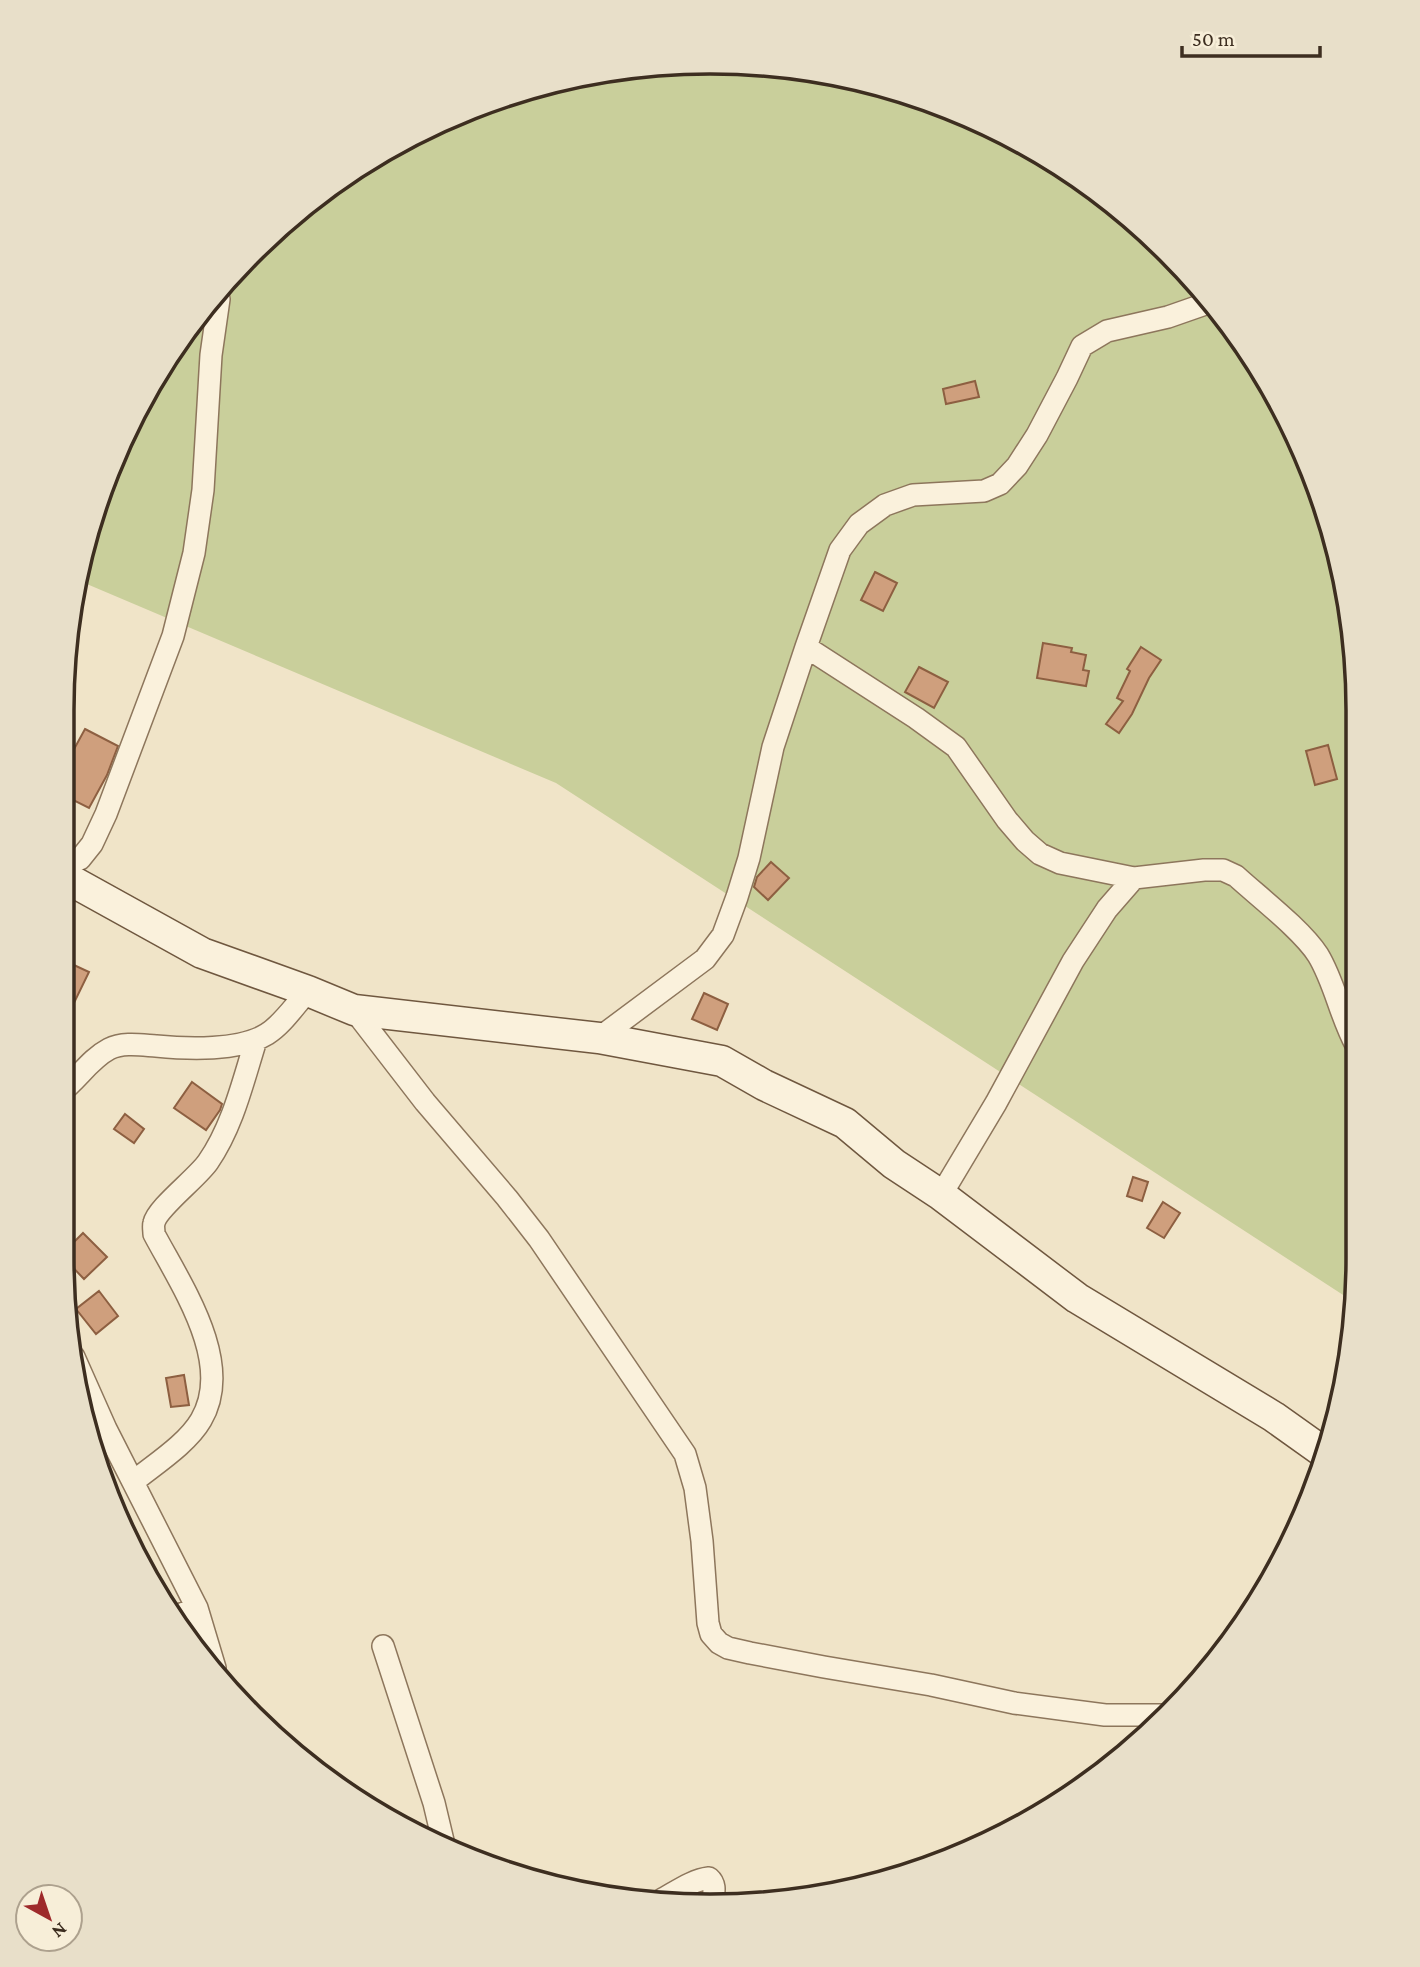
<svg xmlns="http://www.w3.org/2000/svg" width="1420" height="1967" font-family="'Crimson Pro',serif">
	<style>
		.green { fill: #c9cf9b }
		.building { fill: #cf9f7d; stroke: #8d5f41; stroke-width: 2 }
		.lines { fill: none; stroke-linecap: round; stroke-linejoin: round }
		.street-casing { stroke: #8d765c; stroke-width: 24 }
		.secondary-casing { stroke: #6f573f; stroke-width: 33 }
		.street { stroke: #faf1dc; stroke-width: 21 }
		.secondary { stroke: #faf1dc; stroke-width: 30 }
		.rim { fill: none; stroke: #3d2e20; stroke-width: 3.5 }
	</style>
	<rect width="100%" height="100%" fill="#f0e4c8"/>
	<path class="green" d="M753 63 878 83 997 128 1105 196 1198 283 1292 423 1353 625 1357 1304 556 783 75 579 148 385 283 222 386 148 502 96 626 67Z"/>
	<path class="building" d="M975 381 979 397 946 404 943 389Z
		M875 572 897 583 883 611 861 600Z
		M1043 643 1072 648 1071 652 1086 655 1083 670 1089 671 1086 686 1037 678Z
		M1141 647 1161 660 1149 678 1132 714 1119 733 1106 724 1123 701 1117 698 1130 671 1127 669Z
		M919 667 948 682 934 708 905 692Z
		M85 729 118 746 107 775 89 808 61 794V773Z
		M1328 745 1337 779 1315 785 1306 751Z
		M771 862 789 878 768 900 754 887 757 877Z
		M61 959 89 972 73 1005 61 999Z
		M704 993 728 1004 717 1030 692 1019Z
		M192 1082 222 1104 220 1110 206 1130 174 1108Z
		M125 1114 144 1129 134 1143 114 1129Z
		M1133 1177 1148 1182 1142 1201 1127 1196Z
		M1163 1202 1180 1213 1164 1238 1147 1228Z
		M83 1233 107 1257 84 1279 61 1255Z
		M99 1291 118 1316 96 1334 76 1309Z
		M184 1375 189 1405 171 1407 166 1378Z"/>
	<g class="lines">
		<defs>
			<path id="street" d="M806 647 916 718 956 747 1007 820 1025 841 1040 854 1060 863 1134 878 1204 870H1223L1236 876C1259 897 1302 930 1318 955 1335 983 1340 1016 1356 1045
				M61 866 80 859 92 844 106 814 173 636 194 553 203 490 211 355 219 299
				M354 1010 425 1102 507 1198 539 1239 685 1454 695 1488 702 1541 708 1623 711 1634 719 1643 728 1648 750 1653 824 1667 931 1685 1014 1703 1105 1715H1165
				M599 1038 705 959 723 935 737 897 749 858 773 747 806 647 840 550 859 524 885 505 913 495 984 491 1000 484 1017 466 1037 435 1067 378 1082 346 1107 331 1168 317 1211 302
				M61 1092C78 1079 90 1059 109 1049 123 1042 141 1045 156 1046 187 1049 240 1051 267 1034 283 1024 295 1005 308 991
				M941 1195 996 1103 1073 961 1107 909 1134 878
				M74 1357 106 1429 197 1608 215 1668
				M133 1482C155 1464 187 1444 201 1420 235 1363 181 1285 154 1234 154 1230 153 1226 154 1223 157 1208 197 1178 208 1162 233 1126 243 1081 256 1040
				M171 1618 197 1608
				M383 1646 434 1803 444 1845
				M661 1900C676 1892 692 1880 709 1878 716 1884 714 1892 713 1900"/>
			<path id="secondary" d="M61 875 202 953 308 991 354 1010 599 1038 722 1061 764 1085 845 1123 894 1164 941 1195 1077 1298 1274 1417 1326 1454"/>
		</defs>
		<use href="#street" class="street-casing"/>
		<use href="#secondary" class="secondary-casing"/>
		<use href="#street" class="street"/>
		<use href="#secondary" class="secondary"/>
	</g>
	<path d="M0 0H1420V1967H0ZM710 74H710A636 636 0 0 1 1346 710V1258A636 636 0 0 1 710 1894H710A636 636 0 0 1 74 1258V710A636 636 0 0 1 710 74Z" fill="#e8dfc9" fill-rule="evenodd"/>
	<path class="rim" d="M710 74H710A636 636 0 0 1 1346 710V1258A636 636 0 0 1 710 1894H710A636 636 0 0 1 74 1258V710A636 636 0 0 1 710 74Z"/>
	<g transform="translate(49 1918) rotate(140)"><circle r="33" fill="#f7eed8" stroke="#ada18e" stroke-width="2"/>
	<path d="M0-5L12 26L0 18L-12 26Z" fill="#9e2a2b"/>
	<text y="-10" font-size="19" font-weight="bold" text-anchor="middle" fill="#3d2e20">N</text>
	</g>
	<path d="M1182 46v10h138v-10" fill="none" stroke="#3d2e20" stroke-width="3.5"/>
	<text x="1192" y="46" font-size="21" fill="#3d2e20" stroke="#f7eed8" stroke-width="5" paint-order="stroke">50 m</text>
</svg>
